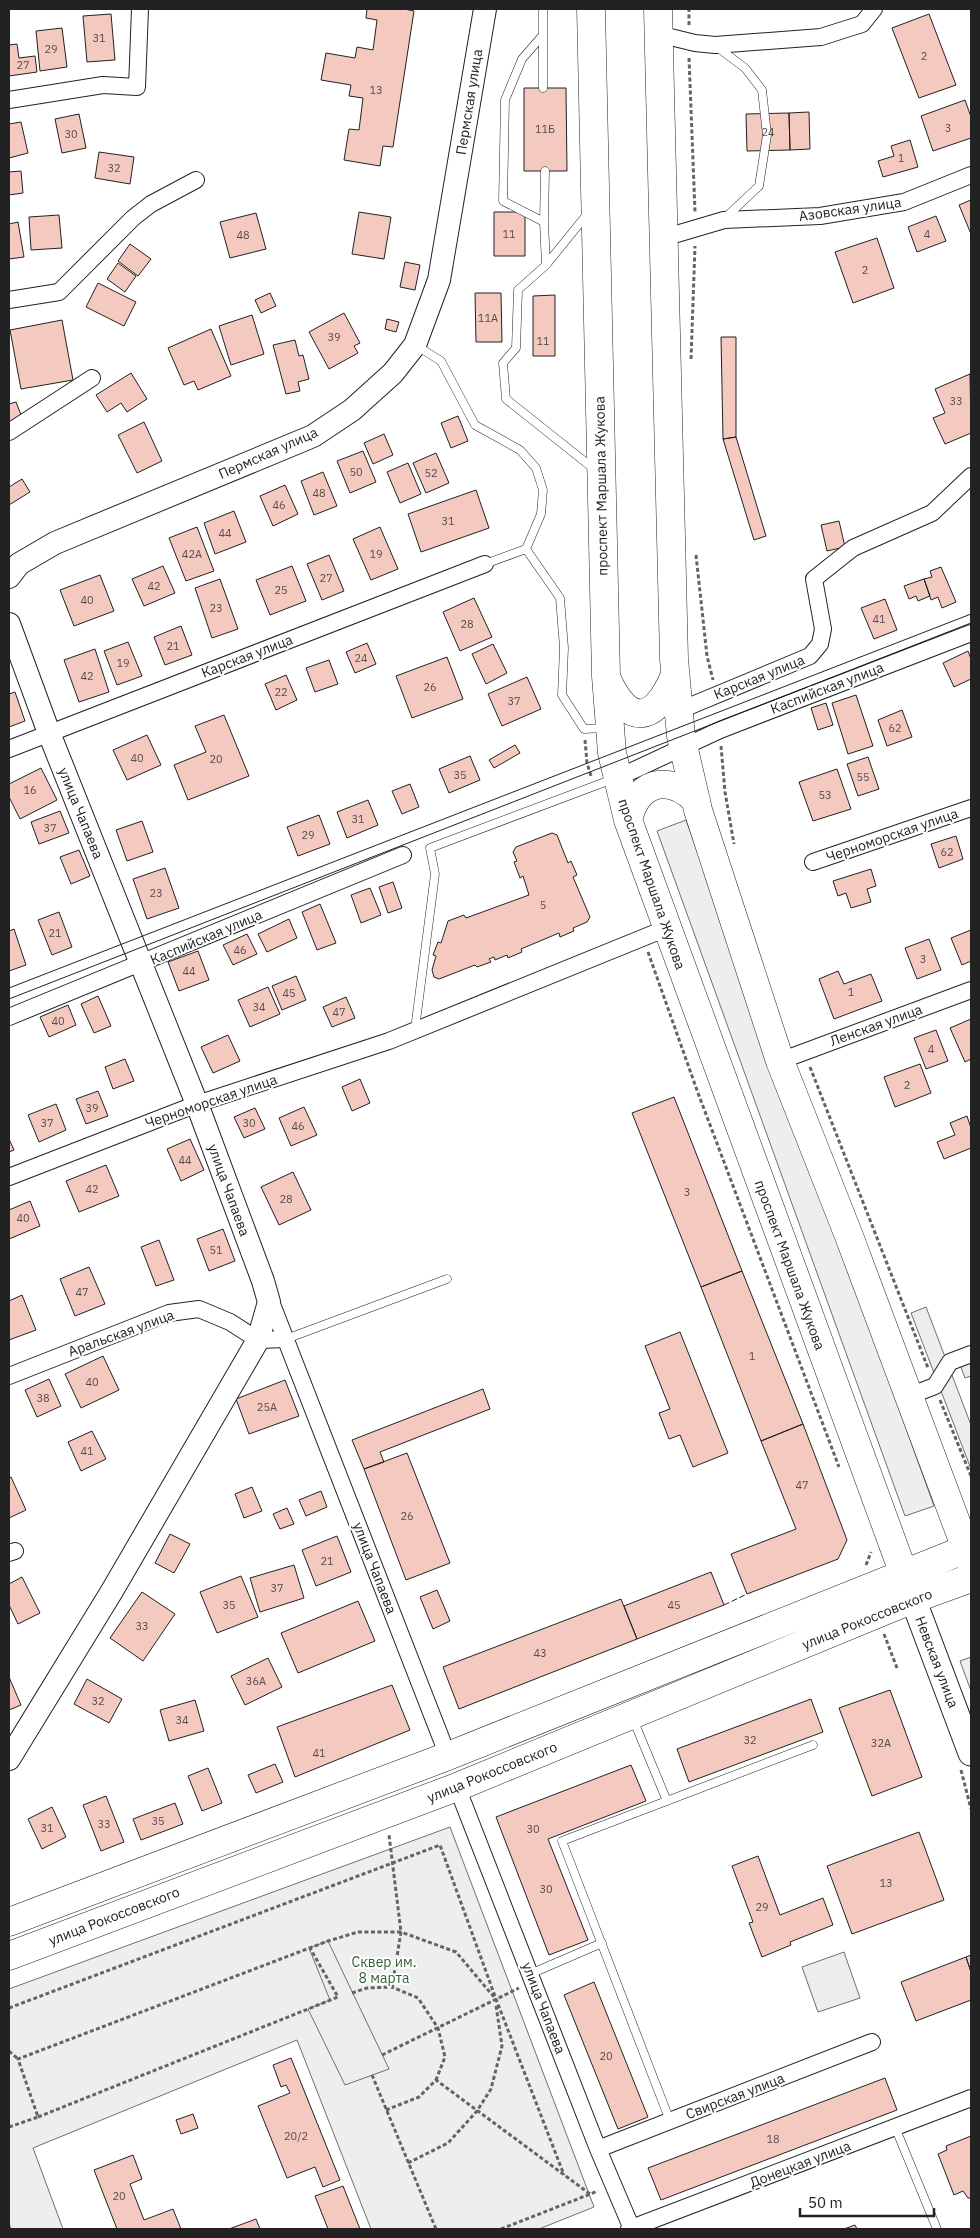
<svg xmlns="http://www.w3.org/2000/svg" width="980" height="2238" font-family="'IBM Plex Sans',sans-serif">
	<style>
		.green { fill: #eee; stroke: #6f6f6f }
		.parking { fill: #ededed; stroke: #6f6f6f }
		.building { fill: #f3c9c0; stroke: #222 }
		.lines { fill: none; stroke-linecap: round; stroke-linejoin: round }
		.lane-casing { stroke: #222; stroke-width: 9 }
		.street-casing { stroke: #222; stroke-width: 18 }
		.secondary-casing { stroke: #222; stroke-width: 24 }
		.primary-casing { stroke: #222; stroke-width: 27 }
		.highway-casing { stroke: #222; stroke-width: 29 }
		.path { stroke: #646464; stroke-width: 3; stroke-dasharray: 4 2.5; stroke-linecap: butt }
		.lane { stroke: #fff; stroke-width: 8 }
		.street { stroke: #fff; stroke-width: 16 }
		.secondary { stroke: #fff; stroke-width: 22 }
		.primary { stroke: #fff; stroke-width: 25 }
		.highway { stroke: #fff; stroke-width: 28 }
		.tram { stroke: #222; stroke-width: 1 }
		.fence { stroke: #222; stroke-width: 1; stroke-dasharray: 6 2.5; stroke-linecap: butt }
		.labels { text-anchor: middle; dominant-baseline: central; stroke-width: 4; stroke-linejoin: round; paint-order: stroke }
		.number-label { font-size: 11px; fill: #564c4a }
		.street-label { font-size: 14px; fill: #222; stroke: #fff }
		.park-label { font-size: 14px; fill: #2f5e38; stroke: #fff }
	</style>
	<rect width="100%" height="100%" fill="#fff"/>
	<path class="green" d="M686 820 934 1506 905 1516 657 831Z
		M971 1657V1691L960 1661Z
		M450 1827 594 2207 539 2229H371L297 2040 33 2148 63 2229H11L9 2223V1989Z"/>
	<path class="parking" d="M926 1307 971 1425V1469L911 1313Z
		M971 1358V1376L965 1378 959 1362Z
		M328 1941 389 2069 345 2085 308 2009 330 2000 309 1948Z
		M844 1952 860 1998 818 2012 802 1967Z"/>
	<path class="building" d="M367 9H404L414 11 393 147 383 146 380 166 344 160 349 129 359 130 363 98 349 96 351 85 321 80 326 53 355 58 357 47 373 50 377 20 366 18Z
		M111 14 115 60 87 62 83 16Z
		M929 14 956 85 919 98 892 28Z
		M62 28 67 67 40 71 36 31Z
		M17 44 19 58 35 56 37 72 9 76V45Z
		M524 88H566L567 171H524Z
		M965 100 971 117V138L933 151 921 116Z
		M809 112 810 149 790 150 789 113Z
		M789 113 790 150 747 151 746 114Z
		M79 114 86 148 62 153 55 119Z
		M21 122 28 153 9 158V124Z
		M910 140 918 167 883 177 878 161 894 156 891 146Z
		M99 152 134 157 130 184 95 178Z
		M21 171 23 193 9 195V172Z
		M971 200V234L959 205Z
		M359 212 391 217 384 259 352 254Z
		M494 212H525V256H494Z
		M256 213 266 249 230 258 220 222Z
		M59 215 62 248 31 250 29 217Z
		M936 216 946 241 917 252 908 227Z
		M18 222 24 257 9 259V224Z
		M877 238 894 288 853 303 835 252Z
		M130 244 151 259 138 276 118 261Z
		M405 262 420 265 415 290 400 287Z
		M118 263 136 276 125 292 107 279Z
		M98 283 136 302 124 326 86 307Z
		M270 293 276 306 261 313 255 300Z
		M475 293H501L502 342H476Z
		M555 295V356H533V296Z
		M344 313 360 343 354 346 358 353 329 369 309 332Z
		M252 315 264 354 231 365 219 326Z
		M387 319 399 322 396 332 385 329Z
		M62 320 73 380 21 389 10 330Z
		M211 329 231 376 198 390 194 381 184 385 168 348Z
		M721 337H736V437L723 439Z
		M295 340 299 356 303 355 309 379 298 382 300 391 286 394 273 345Z
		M131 373 147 399 127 412 121 403 107 412 96 395Z
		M970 374 971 433 945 444 933 418 945 413 935 389Z
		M16 402 23 420 9 425V404Z
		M458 416 468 441 451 448 441 423Z
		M144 422 162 461 137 473 118 435Z
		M384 434 393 455 373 464 364 443Z
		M736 437 766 536 754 540 723 439Z
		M363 451 376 482 350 493 337 461Z
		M436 453 449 483 426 493 413 463Z
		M408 463 421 494 400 503 387 472Z
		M323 472 337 506 314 515 301 481Z
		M22 479 30 492 9 505V487Z
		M285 485 298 514 273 526 260 496Z
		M476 490 489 528 421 552 408 514Z
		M234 511 246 542 215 554 204 523Z
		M839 521 845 547 827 551 821 525Z
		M197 527 214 571 186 581 169 538Z
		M380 527 398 569 371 580 353 539Z
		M329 555 344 591 322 600 307 564Z
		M163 566 175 593 144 606 132 579Z
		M292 566 306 601 270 615 256 580Z
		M941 567 956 602 942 608 938 597 931 600 924 579 932 577 930 571Z
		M100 575 114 611 74 626 60 590Z
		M220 579 238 629 212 638 195 588Z
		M924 579 930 596 918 601 916 596 909 599 904 586Z
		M474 598 492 637 460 651 443 612Z
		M885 599 897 630 874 639 861 608Z
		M181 626 192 655 165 665 154 637Z
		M128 642 142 676 117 685 104 651Z
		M367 643 376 664 355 673 346 652Z
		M493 644 507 673 486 684 472 654Z
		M95 649 109 692 79 702 64 660Z
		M968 651 971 659V679L954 687 943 663Z
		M447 657 463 699 412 718 396 676Z
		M329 660 338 684 315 692 306 668Z
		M286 675 297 700 276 710 265 684Z
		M527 677 541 709 502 726 488 694Z
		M15 692 25 721 9 727V694Z
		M856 695 873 746 848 754 832 703Z
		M826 703 833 725 818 730 811 708Z
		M902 710 912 737 887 746 878 720Z
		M224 715 249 776 188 800 174 765 206 752 195 726Z
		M147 735 161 765 127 780 113 750Z
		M515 745 520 753 494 768 489 760Z
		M470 756 480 780 449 793 439 769Z
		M868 757 879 789 858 796 847 764Z
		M41 768 57 800 20 819 9 797V784Z
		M837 769 851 809 813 821 799 782Z
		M410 784 419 807 402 814 392 791Z
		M368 800 378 825 347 838 337 812Z
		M60 811 69 833 39 844 31 822Z
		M319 815 330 844 298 856 287 827Z
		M142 821 153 852 127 861 116 830Z
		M552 833 557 835 568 863 571 861 577 875 573 877 590 917 587 922 573 928 574 931 560 937 559 933 521 949 522 952 508 958 507 955 495 960 494 957 489 959 491 962 477 967 475 965 439 979 434 977 432 970 436 956 433 955 438 942 441 943 448 921 464 915 466 918 529 895 523 876 520 878 514 862 517 861 513 852 516 847Z
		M956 836 963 859 939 868 931 844Z
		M79 850 90 876 71 884 60 857Z
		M165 868 179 908 147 919 133 879Z
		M871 869 876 886 867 889 871 902 851 908 846 893 838 896 833 881Z
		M393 882 402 908 388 913 379 887Z
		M370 888 381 915 361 923 351 895Z
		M320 904 336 943 317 950 302 912Z
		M59 912 72 947 52 955 38 920Z
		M289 919 297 938 267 952 258 934Z
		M14 929 26 965 9 971V931Z
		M971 930V961L962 965 951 938Z
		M247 934 257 954 233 965 223 945Z
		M929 939 941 970 917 979 905 948Z
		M198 951 209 980 179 991 168 962Z
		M838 971 844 984 871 974 882 1001 834 1019 819 979Z
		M296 976 306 1000 282 1010 272 986Z
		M268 987 280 1014 250 1027 238 1000Z
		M98 996 111 1026 94 1033 81 1004Z
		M346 997 355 1018 332 1027 323 1007Z
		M68 1005 76 1025 49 1037 40 1017Z
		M971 1019V1059L965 1062 950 1028Z
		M936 1030 948 1061 926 1069 914 1038Z
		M228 1035 240 1061 213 1073 201 1047Z
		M125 1059 134 1081 113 1089 105 1067Z
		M920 1064 931 1093 895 1107 884 1077Z
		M360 1079 370 1103 352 1111 342 1087Z
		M98 1091 108 1116 86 1124 76 1099Z
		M674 1097 742 1271 701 1287 632 1113Z
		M56 1104 66 1130 39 1142 28 1115Z
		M304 1107 317 1135 291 1146 279 1118Z
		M255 1108 265 1129 244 1138 234 1117Z
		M967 1116 971 1128V1148L944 1159 937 1142 955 1135 950 1123Z
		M9 1139 14 1150 9 1152Z
		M190 1139 204 1170 181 1181 167 1149Z
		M106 1165 119 1196 79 1212 66 1181Z
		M293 1172 311 1210 279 1225 261 1187Z
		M30 1201 40 1226 9 1239V1210Z
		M223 1229 235 1261 209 1271 197 1239Z
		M159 1240 174 1280 156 1286 141 1247Z
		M89 1267 105 1304 75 1316 60 1279Z
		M742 1271 803 1424 761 1441 701 1287Z
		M22 1295 36 1330 9 1340V1301Z
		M680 1332 728 1453 693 1467 680 1435 669 1439 659 1413 670 1409 645 1346Z
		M103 1356 119 1390 81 1408 65 1374Z
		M49 1379 61 1406 37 1417 25 1390Z
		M285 1380 299 1416 249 1434 236 1399Z
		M483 1389 490 1409 380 1452 384 1462 364 1469 352 1440Z
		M803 1424 847 1540 838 1559 747 1594 731 1554 796 1529 761 1441Z
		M92 1431 106 1459 81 1471 68 1442Z
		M407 1453 450 1563 406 1580 364 1469Z
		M11 1477 26 1510 9 1518V1478Z
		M252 1487 262 1511 244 1518 235 1494Z
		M321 1491 327 1507 306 1516 299 1500Z
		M287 1508 294 1524 280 1529 273 1514Z
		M170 1534 190 1544 174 1573 155 1563Z
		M337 1536 351 1572 316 1586 302 1550Z
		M294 1565 304 1598 260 1612 250 1578Z
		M711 1572 724 1605 637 1639 624 1606Z
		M241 1576 258 1617 217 1633 200 1592Z
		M22 1577 40 1613 18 1624 9 1605V1584Z
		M437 1590 450 1621 433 1629 420 1597Z
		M142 1592 175 1614 143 1661 110 1638Z
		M621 1599 637 1639 459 1709 443 1667Z
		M358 1601 375 1641 298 1673 281 1633Z
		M268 1658 282 1687 245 1705 231 1676Z
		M9 1677 21 1705 9 1710Z
		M87 1679 122 1699 109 1723 74 1704Z
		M392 1685 410 1730 295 1777 277 1727Z
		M890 1690 922 1777 872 1796 839 1708Z
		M811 1699 823 1732 689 1782 677 1749Z
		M195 1700 204 1731 169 1741 160 1710Z
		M275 1764 283 1782 256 1793 248 1775Z
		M631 1765 646 1801 548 1839 588 1940 549 1955 496 1817Z
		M208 1768 222 1803 202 1811 188 1776Z
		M106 1796 124 1842 101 1851 83 1805Z
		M175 1803 183 1824 141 1840 133 1819Z
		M52 1807 66 1837 42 1849 28 1819Z
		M919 1832 944 1900 852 1934 827 1866Z
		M758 1856 780 1915 823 1898 833 1925 790 1942 791 1945 762 1957 749 1923 753 1922 732 1866Z
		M971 1955V1972L966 1957Z
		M966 1957 971 1972V2000L916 2021 901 1982Z
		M594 1982 648 2117 618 2129 564 1995Z
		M291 2058 340 2180 323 2187 315 2167 287 2178 258 2106 290 2093 286 2085 281 2087 273 2065Z
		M885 2078 897 2110 661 2200 648 2168Z
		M193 2114 198 2128 181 2134 176 2120Z
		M971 2136V2198H968L963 2191 954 2195 938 2154 947 2150 946 2146Z
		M133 2155 142 2179 130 2184 144 2220 173 2209 181 2229H117L94 2170Z
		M343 2186 360 2229H328L315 2196Z
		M256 2219 260 2229H229Z
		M855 2225 857 2229H844Z"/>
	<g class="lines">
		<defs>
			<path id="lane" d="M543 9V88
				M542 36 522 59 505 100 503 201 544 222
				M717 47 745 68 762 90 767 135 759 186 725 218
				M545 171 544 222 546 265
				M588 213 546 265 518 290 516 348 503 363 506 399 594 469
				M417 346 441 361 475 425 520 450 536 468 543 490 541 514 526 549
				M485 564 526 549 560 598 564 648 562 695 584 729 605 728
				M415 1029 435 874 430 848 613 779
				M286 1339 447 1279
				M633 1719 667 1801
				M530 1974 602 1943
				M670 2121 562 1841 813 1745
				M895 2127 937 2229"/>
			<path id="street" d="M658 34 695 43 715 45 821 37 862 24 874 9
				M9 100 103 85 137 87 140 9
				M663 238 724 220 820 216 904 202 971 175
				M9 300 59 292 133 218 151 204 196 180
				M9 432 92 378
				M678 711 810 656 820 644 823 629 814 579 853 548 932 513 971 476
				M9 749 485 564
				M617 778 720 730 971 633
				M813 862 971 808
				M9 1017 403 855
				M780 1061 971 990
				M9 1177 197 1104 389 1041 667 928
				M268 1294 448 1756
				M9 1376 169 1313 199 1309 230 1322 258 1340 286 1339
				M909 1396 935 1386 950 1362 971 1354
				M9 1553 15 1551
				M457 1787 598 2149 632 2229
				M598 2149 872 2042
				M629 2229 971 2098"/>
			<path id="secondary" d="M9 577 19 564 55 543 313 436 352 410 393 373 415 345 439 280 485 9
				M9 624 49 733 197 1104 263 1281 269 1302 258 1340 112 1591 9 1759"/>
			<path id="primary" d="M913 1599 971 1753"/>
			<path id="highway" d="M591 9 606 676 612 753 628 820 913 1599
				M658 9 674 659 681 736 698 810 780 1061 849 1236 971 1562
				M607 679C628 727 655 723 674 677
				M628 820C637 782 667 773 696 800
				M9 1922 448 1756 971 1547
				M9 1956 457 1787 913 1599 971 1578"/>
		</defs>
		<use href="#lane" class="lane-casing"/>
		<use href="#street" class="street-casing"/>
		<use href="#secondary" class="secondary-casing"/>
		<use href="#primary" class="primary-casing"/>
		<use href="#highway" class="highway-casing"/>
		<path class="path" d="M689 25V9
			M689 58 695 212
			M691 359 695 246
			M696 555 707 656 713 680
			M585 740 587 763 591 776
			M721 746 725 792 734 844
			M648 952 698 1093 839 1467
			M810 1067 928 1368
			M940 1400 971 1476
			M866 1565 871 1552
			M884 1634 897 1668
			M961 1770 971 1809
			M392 1987 401 1932 456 1952 494 1997
			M352 1993 367 1988 392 1987 418 1998 438 2028 445 2057 436 2080
			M9 2008 440 1845 496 1999 564 2175
			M9 2051 18 2059
			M382 2055 519 1988
			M372 2075 436 2229
			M386 2110 419 2097 436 2080 590 2194
			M38 2117 338 1997 310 1948
			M9 2127 38 2117 18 2059 328 1941 358 1932H401L389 1835
			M408 2163 448 2143 477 2111 491 2089 502 2046 496 2005
			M501 2229 598 2191"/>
		<use href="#lane" class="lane"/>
		<use href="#street" class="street"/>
		<use href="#secondary" class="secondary"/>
		<use href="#primary" class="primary"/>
		<use href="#highway" class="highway"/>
		<path class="tram" d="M9 988 971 614
			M9 999 971 623"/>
		<path class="fence" d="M724 1605 747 1594"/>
	</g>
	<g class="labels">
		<g class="number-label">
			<text x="99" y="38">31</text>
			<text x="51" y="49">29</text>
			<text x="924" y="56">2</text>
			<text x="23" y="65">27</text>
			<text x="376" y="90">13</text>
			<text x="948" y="128">3</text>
			<text x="545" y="129">11Б</text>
			<text x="768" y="132">24</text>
			<text x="71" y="134">30</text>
			<text x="901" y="158">1</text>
			<text x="114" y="168">32</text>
			<text x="509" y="234">11</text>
			<text x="927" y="234">4</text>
			<text x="243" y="235">48</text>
			<text x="865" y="270">2</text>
			<text x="488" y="318">11А</text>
			<text x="334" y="337">39</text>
			<text x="543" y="341">11</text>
			<text x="956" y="401">33</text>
			<text x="356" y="472">50</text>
			<text x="431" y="473">52</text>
			<text x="319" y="493">48</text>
			<text x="279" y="505">46</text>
			<text x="448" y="521">31</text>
			<text x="225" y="533">44</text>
			<text x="192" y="554">42А</text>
			<text x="376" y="554">19</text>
			<text x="326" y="578">27</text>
			<text x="154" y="586">42</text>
			<text x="281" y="590">25</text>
			<text x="87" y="600">40</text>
			<text x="216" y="608">23</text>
			<text x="879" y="619">41</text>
			<text x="467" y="624">28</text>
			<text x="173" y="646">21</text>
			<text x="361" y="658">24</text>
			<text x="123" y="663">19</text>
			<text x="87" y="676">42</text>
			<text x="430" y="687">26</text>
			<text x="281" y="692">22</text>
			<text x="514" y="701">37</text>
			<text x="895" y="728">62</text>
			<text x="137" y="758">40</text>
			<text x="216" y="759">20</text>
			<text x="460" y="775">35</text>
			<text x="863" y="777">55</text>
			<text x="30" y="790">16</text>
			<text x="825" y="795">53</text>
			<text x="358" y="819">31</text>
			<text x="50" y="828">37</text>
			<text x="308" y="835">29</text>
			<text x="947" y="852">62</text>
			<text x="156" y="893">23</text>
			<text x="543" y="905">5</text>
			<text x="55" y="933">21</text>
			<text x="240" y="950">46</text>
			<text x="923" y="959">3</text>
			<text x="189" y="971">44</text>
			<text x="851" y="992">1</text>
			<text x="289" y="993">45</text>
			<text x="259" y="1007">34</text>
			<text x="339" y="1012">47</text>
			<text x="58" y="1021">40</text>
			<text x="931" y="1049">4</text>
			<text x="907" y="1085">2</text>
			<text x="92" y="1108">39</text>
			<text x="47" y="1123">37</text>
			<text x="249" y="1123">30</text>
			<text x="298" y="1126">46</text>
			<text x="185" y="1160">44</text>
			<text x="92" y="1189">42</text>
			<text x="687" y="1192">3</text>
			<text x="286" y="1199">28</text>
			<text x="23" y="1218">40</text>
			<text x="216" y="1250">51</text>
			<text x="82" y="1292">47</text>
			<text x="752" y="1356">1</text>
			<text x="92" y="1382">40</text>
			<text x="43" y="1398">38</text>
			<text x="267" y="1407">25А</text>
			<text x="87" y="1451">41</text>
			<text x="802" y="1485">47</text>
			<text x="407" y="1516">26</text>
			<text x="327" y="1561">21</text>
			<text x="277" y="1588">37</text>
			<text x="229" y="1605">35</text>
			<text x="674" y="1605">45</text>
			<text x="142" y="1626">33</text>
			<text x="540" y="1653">43</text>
			<text x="256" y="1681">36А</text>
			<text x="98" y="1701">32</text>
			<text x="182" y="1720">34</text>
			<text x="750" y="1740">32</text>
			<text x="881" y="1743">32А</text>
			<text x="319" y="1753">41</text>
			<text x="158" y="1821">35</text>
			<text x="104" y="1824">33</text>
			<text x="47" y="1828">31</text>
			<text x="533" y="1829">30</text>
			<text x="886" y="1883">13</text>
			<text x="546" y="1889">30</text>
			<text x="762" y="1907">29</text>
			<text x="606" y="2056">20</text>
			<text x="296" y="2136">20/2</text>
			<text x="773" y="2139">18</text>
			<text x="119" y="2196">20</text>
		</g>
		<g class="street-label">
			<text transform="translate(469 102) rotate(-81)">Пермская улица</text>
			<text transform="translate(850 209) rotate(-8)">Азовская улица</text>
			<text transform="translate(268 453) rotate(-24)">Пермская улица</text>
			<text transform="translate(601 486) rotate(-91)">проспект Маршала Жукова</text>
			<text transform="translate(247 656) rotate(-21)">Карская улица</text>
			<text transform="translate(759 677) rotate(-22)">Карская улица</text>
			<text transform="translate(827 688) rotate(-21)">Каспийская улица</text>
			<text transform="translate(81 813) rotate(68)">улица Чапаева</text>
			<text transform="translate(892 835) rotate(-19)">Черноморская улица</text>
			<text transform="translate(652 884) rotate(71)">проспект Маршала Жукова</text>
			<text transform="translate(206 937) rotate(-23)">Каспийская улица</text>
			<text transform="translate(876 1025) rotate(-20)">Ленская улица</text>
			<text transform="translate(211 1101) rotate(-19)">Черноморская улица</text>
			<text transform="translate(229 1190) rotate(70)">улица Чапаева</text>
			<text transform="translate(790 1265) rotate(70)">проспект Маршала Жукова</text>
			<text transform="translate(121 1333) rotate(-20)">Аральская улица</text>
			<text transform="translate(375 1568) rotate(69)">улица Чапаева</text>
			<text transform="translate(867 1619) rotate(-22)">улица Рокоссовского</text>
			<text transform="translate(937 1662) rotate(69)">Невская улица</text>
			<text transform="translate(492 1772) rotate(-22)">улица Рокоссовского</text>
			<text transform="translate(114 1916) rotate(-21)">улица Рокоссовского</text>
			<text transform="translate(544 2008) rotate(69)">улица Чапаева</text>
			<text transform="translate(735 2096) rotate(-21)">Свирская улица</text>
			<text transform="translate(800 2164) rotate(-21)">Донецкая улица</text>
		</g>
		<g class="park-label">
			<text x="384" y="1962">Сквер им.<tspan x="384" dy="16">8 марта</tspan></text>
		</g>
	</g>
	<rect width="980" height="2238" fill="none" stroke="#222222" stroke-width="20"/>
	<path d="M800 2208v8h134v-8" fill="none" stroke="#222222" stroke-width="2.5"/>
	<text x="808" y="2208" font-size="15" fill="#222222" stroke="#ffffff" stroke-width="4" paint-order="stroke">50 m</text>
</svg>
